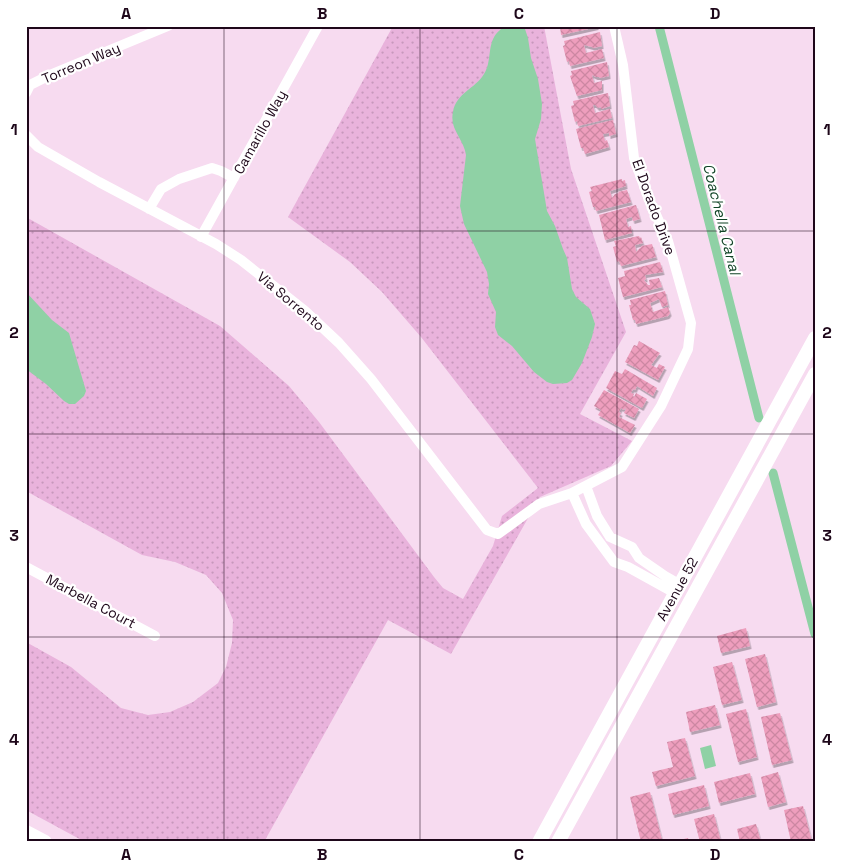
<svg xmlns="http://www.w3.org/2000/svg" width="841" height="868" font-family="'Space Grotesk',sans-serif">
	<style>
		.grass { fill: url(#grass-dots) }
		.water { fill: #8fd1a5 }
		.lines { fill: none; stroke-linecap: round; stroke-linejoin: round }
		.canal { stroke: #8fd1a5; stroke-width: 9 }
		.building { fill: url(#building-cross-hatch); filter: url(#shadow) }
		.street { stroke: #fff; stroke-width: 10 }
		.secondary { stroke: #fff; stroke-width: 14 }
		.grid { fill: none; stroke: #1e071a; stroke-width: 1; stroke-opacity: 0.55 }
		.labels { text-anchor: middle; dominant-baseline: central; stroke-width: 4.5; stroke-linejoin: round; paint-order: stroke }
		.street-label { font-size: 14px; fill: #1e071a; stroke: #fff }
		.water-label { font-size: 15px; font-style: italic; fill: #114427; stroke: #fff }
		.neatline { fill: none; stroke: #1e071a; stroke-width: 2 }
		.grid-label { font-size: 16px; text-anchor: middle; font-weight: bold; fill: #1e071a }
	</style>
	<defs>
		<pattern id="grass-dots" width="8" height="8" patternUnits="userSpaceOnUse" patternTransform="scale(1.25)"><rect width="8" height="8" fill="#e9b3dc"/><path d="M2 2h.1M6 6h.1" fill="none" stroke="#c798bc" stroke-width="1.8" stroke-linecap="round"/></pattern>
		<pattern id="building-cross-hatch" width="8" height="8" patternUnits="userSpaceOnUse" patternTransform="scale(1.25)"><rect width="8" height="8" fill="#ee9ebd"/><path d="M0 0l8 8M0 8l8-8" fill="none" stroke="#cc87a2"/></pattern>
		<filter id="shadow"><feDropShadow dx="1.5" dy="3" stdDeviation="0" flood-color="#0004"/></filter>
	</defs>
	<rect width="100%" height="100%" fill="#f7dbf0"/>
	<path class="grass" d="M393 26H544L571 169 626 332 580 414 632 441 611 466 540 497 451 654 388 620 264 842H85L26 810V642L71 667 121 708 148 715 170 712 193 702 218 683 226 667 232 643 233 620 222 593 206 575 175 562 142 555 26 491V217L220 326 289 386 319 422 434 577 443 588 463 599 493 546 502 516 538 488 421 337 382 292 350 262 288 217Z"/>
	<path class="water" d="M504 26H524L528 38 531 58 538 79 542 104 541 119 535 139 547 211 555 226 563 249 567 258 572 289 576 297 590 309 595 324 592 337 582 363 572 380 567 383 553 384 547 382 534 372 512 346 498 335 495 327 496 312 488 294 489 284 487 272 464 224 460 206 466 155C464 139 449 129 453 112 456 93 475 89 484 74 492 62 487 46 496 34 498 31 502 29 504 26Z
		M26 292 52 320 69 333 86 391 84 396 75 404H69L64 401 46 384 26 369Z
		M711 745 716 766 705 769 700 748Z"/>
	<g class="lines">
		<path class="canal" d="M659 26 759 418
			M773 473 815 634"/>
	</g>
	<path class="building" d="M560 26H597V27L561 35Z
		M600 32 602 46 593 48 592 47 584 45 586 53 602 49 604 58 570 66 569 61 567 62 563 46 565 45 564 41Z
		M607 62 609 76 600 78 599 77H596L592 75 594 83 602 81V90L577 96 570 76 572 75 571 71Z
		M608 93 610 106 601 109V107L598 108 595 105H593L595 113 610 109 612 118 578 126 577 121 575 122 571 106 574 105 573 101Z
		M613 120 616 134 609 136V133L603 134 605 141 607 140 609 147 585 154 583 148H581L576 129Z
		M622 179V181L625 180 626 186 610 191 612 198 615 194 619 193 618 192 627 190 631 202 596 211 595 207H593L589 192 592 191 590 187Z
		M636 205 640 219 633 221 632 217 626 219 628 227 631 226 632 233 605 240 599 215Z
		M639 236 640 238 641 237 643 243 635 245 636 252 642 246 652 244 656 257 621 266 619 261 617 262 613 247 616 246 614 241Z
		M660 262 663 272 645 275 646 279 644 280 648 285H650L649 280 659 278 662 287 623 297 618 278 625 276 624 271Z
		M665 291 668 305 662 307 659 299 650 303 653 312 668 307 670 313 668 316 636 324 635 320H633L629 305H631L630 300Z
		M639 341 660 353 651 365 657 368 659 364 665 367 658 380 625 362 634 345 637 346Z
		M625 369 657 388 653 396 637 386 635 390 633 389 631 393 634 394 633 396 634 397 636 393 647 399 642 408 606 388 615 371 622 374Z
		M604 390 639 409 634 418 624 413 626 409 625 408 624 410 621 408 619 412 621 413 619 417 635 425 630 433 598 415 601 410 594 406Z
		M746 628 750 646 721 653 717 636Z
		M765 654 776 702 757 707 745 659Z
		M732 662 742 700 722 705 713 667Z
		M715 705 720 725 690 732 686 712Z
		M746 709 757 757 738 762 726 714Z
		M780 713 792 760 772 765 761 717Z
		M685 738 695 776 656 786 652 772 673 767 667 742Z
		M778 772 786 802 768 807 761 777Z
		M750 773 755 794 719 803 714 782Z
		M704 785 709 806 673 815 668 794Z
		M650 792 662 840 641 842 630 797Z
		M803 806 812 842H791L784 810Z
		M714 814 721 842H700L694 819Z
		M756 824 761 842H740L737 829Z
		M688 838 689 842H675V841Z"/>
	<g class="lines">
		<path class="street" d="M26 93 30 85 52 74 168 26
			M26 135 38 147 99 182 216 244 241 260 305 311 339 343 371 379 487 530 498 534 539 504 572 493 622 467 661 406 688 349 691 323 668 241 648 197 634 158 623 65 614 26
			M149 209 161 189 179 179 212 168 221 171 234 178
			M201 237 318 26
			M586 486 597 516 610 537 632 547 639 558 665 576 679 584
			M572 493 586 524 614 562 628 567 675 593
			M26 567 155 636"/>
		<path class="secondary" d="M26 832 45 842
			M539 842 815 338
			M558 842 815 374"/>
	</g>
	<path class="grid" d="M224 26V842M420 26V842M617 26V842M26 231H815M26 434H815M26 637H815"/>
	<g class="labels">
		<g class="street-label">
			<text transform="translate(81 63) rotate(-23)">Torreon Way</text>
			<text transform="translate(260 132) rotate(-61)">Camarillo Way</text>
			<text transform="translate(654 207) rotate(70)">El Dorado Drive</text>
			<text transform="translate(291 301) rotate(40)">Via Sorrento</text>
			<text transform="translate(677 589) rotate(-61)">Avenue 52</text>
			<text transform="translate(91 601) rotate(28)">Marbella Court</text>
		</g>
		<g class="water-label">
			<text transform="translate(722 219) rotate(76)">Coachella Canal</text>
		</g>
	</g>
	<rect width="841" height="868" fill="none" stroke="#ffffff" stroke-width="55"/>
	<rect x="28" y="28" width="786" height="812" class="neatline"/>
	<g class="grid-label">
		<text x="126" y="19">A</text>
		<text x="322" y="19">B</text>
		<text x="519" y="19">C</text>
		<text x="715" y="19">D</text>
		<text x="14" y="135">1</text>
		<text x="827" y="135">1</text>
		<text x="14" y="338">2</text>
		<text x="827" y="338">2</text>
		<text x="14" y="541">3</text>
		<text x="827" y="541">3</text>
		<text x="14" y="745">4</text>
		<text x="827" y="745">4</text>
		<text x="126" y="860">A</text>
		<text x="322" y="860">B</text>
		<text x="519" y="860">C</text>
		<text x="715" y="860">D</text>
	</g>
</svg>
